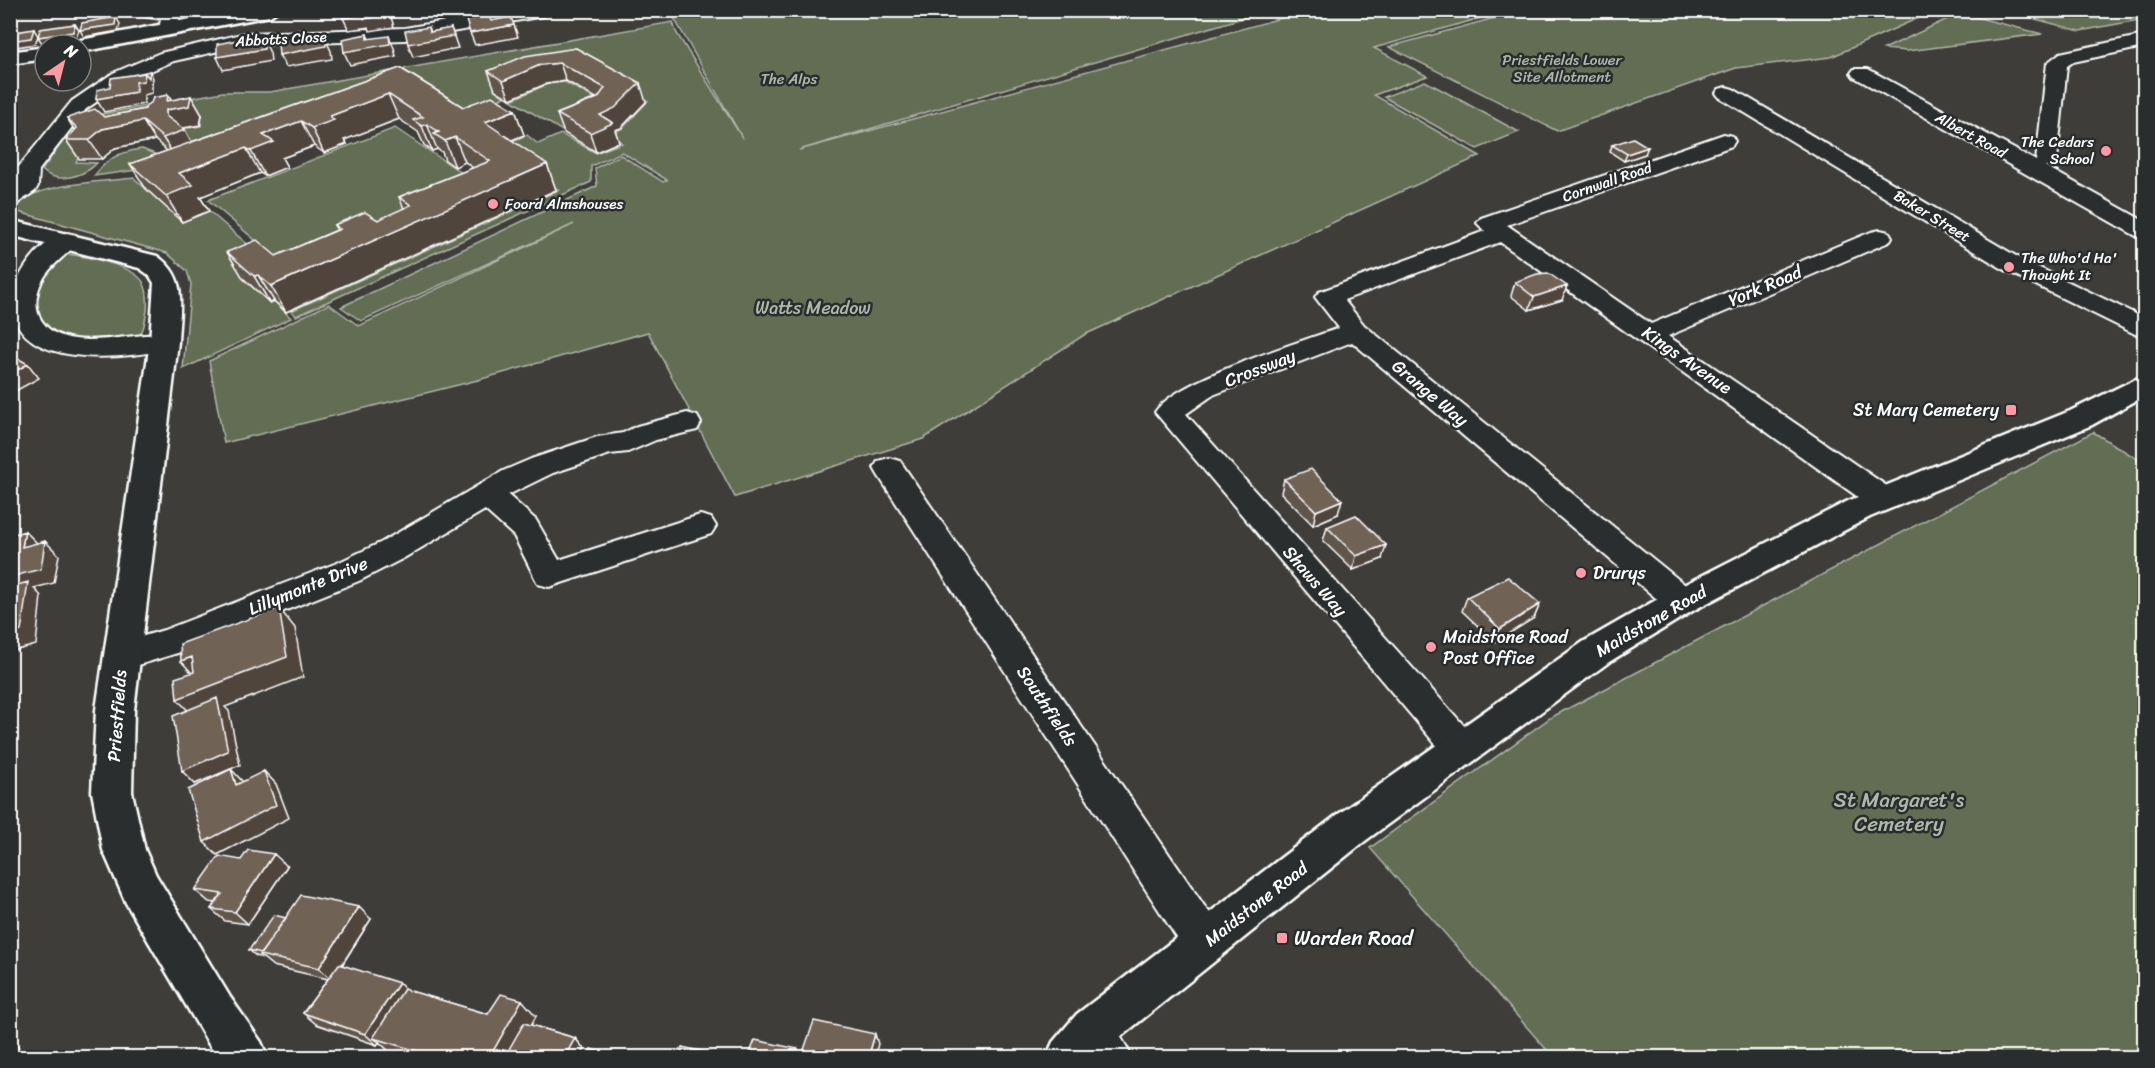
<svg xmlns="http://www.w3.org/2000/svg" width="2155" height="1068" font-family="Sriracha,sans-serif">
	<style>
		.green { fill: #626d53; stroke: #b0b6a9; stroke-width: 1.5 }
		.lines { fill: none; stroke-linecap: round; stroke-linejoin: round }
		.street-casing { stroke: #fff; stroke-width: 4 }
		.secondary-casing { stroke: #fff; stroke-width: 5 }
		.street { fill: #2a2d2e; fill-rule: evenodd }
		.secondary { fill: #2a2d2e; fill-rule: evenodd }
		.wall { fill: #61544b; stroke: #fff; stroke-width: 1.5 }
		.shaded-wall { fill: #4f453d; stroke: #fff; stroke-width: 1.5 }
		.building { fill: #716257; stroke: #fff; stroke-width: 1.5 }
		.poi-dot { fill: #ff9aa2; stroke: #2a2d2e; stroke-width: 2 }
		.labels { text-anchor: middle; dominant-baseline: central; stroke-width: 5; stroke-linejoin: round; paint-order: stroke }
		.far-street-label { font-size: 15px; fill: #fff; stroke: #2a2d2e }
		.far-park-label { font-size: 15px; fill: #b0b6a9; stroke: #2a2d2e }
		.far-poi-label { font-size: 15px; fill: #fff; stroke: #2a2d2e; text-anchor: start }
		.street-label { font-size: 18px; fill: #fff; stroke: #2a2d2e }
		.park-label { font-size: 18px; fill: #b0b6a9; stroke: #2a2d2e }
		.poi-label { font-size: 18px; fill: #fff; stroke: #2a2d2e; text-anchor: start }
		.near-park-label { font-size: 21px; fill: #b0b6a9; stroke: #2a2d2e }
		.near-poi-label { font-size: 21px; fill: #fff; stroke: #2a2d2e; text-anchor: start }
	</style>
	<rect width="100%" height="100%" fill="#3f3d3a"/>
	<filter id="ink" filterUnits="userSpaceOnUse"><feTurbulence type="fractalNoise" baseFrequency=".0167" numOctaves="2"/><feDisplacementMap in="SourceGraphic" scale="12" xChannelSelector="R" yChannelSelector="G"/><feConvolveMatrix kernelMatrix="1 2 1 2 8 2 1 2 1" color-interpolation-filters="sRGB"/></filter>
	<g filter="url(#ink)">
		<path class="green" d="M2113 10 2144 19 2080 31 2028 17 2037 11Z
			M670 11H1266L799 150 1307 11H1506L1374 48 1427 76 1374 95 1480 156 1084 335 923 439 735 497 648 332 478 380 224 443 209 361 329 304 359 326 574 224 361 321 341 307 597 186 595 168 621 155 663 182 667 180 622 152 591 166V182L296 316 291 311 559 190 498 147 527 135 538 144 561 134 596 153 622 143 610 134 623 128 648 101 582 65 531 74 494 89 504 97 460 120 411 91 151 186 181 134V129L201 126 202 115 181 118 80 152 76 162 97 163C85 176 56 185 42 170L80 118 223 92H270L673 22 676 32 743 139Z
			M1520 11V10L1934 11 1831 57 1736 68 1557 131 1389 47Z
			M1960 13 2042 34 1907 51 1884 49Z
			M1425 81 1519 132 1477 149 1384 97Z
			M565 82 611 108 564 132 511 100 548 84Z
			M395 128 480 185 288 268 208 200Z
			M142 149 160 156 158 167 94 176C108 158 119 152 142 149Z
			M134 178 182 222 209 211 273 266 243 279 270 303 274 301 291 318 183 369 191 284 187 271 167 253 11 210C29 183 103 182 134 178Z
			M65 254C84 256 133 265 143 282 148 291 148 300 147 310 145 321 144 331 137 340L92 343 57 336 25 307 27 286Z
			M2093 432 2144 463V1057H1553L1370 848 1550 718Z"/>
		<g class="lines">
			<defs>
				<path id="street" d="M130 10 178 11 180 15 176 34H162L159 30 161 19 132 14Z
					M509 10H553L544 16 405 40 246 45 174 61 127 81 86 109 39 170 38 186 35 191 18 203 10 205V187L16 183 17 169 72 101 113 73 160 53 246 33 405 28Z
					M2124 10H2144V18L2126 14Z
					M2144 35V47L2073 62 2067 66 2057 160 2054 165 2045 166 2144 221V238L2136 236 1854 77 1851 73 1854 69H1868L2036 161 2047 63 2060 53Z
					M1726 87 1733 89 2021 259 2144 318V336L2135 334 2003 269 1719 97 1716 93 1719 89Z
					M1724 134 1732 136 1735 141 1732 146 1507 225 1651 324 1871 232 1880 230 1889 232 1892 237 1889 242 1668 336 1894 491 1898 499 1894 507 1883 510 1872 507 1500 242 1344 300 1364 325 1694 592 1699 601 1694 610 1682 614 1670 610 1352 342 1213 395 1186 414 1475 738 1480 749 1475 760 1462 765 1449 760 1155 412C1176 379 1298 343 1339 328L1315 297 1319 292 1485 231 1477 223 1481 218Z
					M67 233 76 235 79 240C69 255 51 263 42 281 37 291 34 305 39 316 61 361 138 327 173 336L177 342 173 348C132 358 38 369 16 322 7 302 14 284 25 267 35 252 50 237 67 233Z
					M687 413 697 416 701 423 697 430 656 440 628 452 610 454 553 473 508 495 536 520 559 560 700 515 711 518 716 526 711 534 549 587 538 584 514 536 485 510 404 558 359 581 184 651 122 670 110 666 105 656 110 646 164 630 337 563 382 542 503 471 531 459 597 437 623 433 637 426Z
					M889 458 900 461 1205 907 1222 928 1228 942 1222 956 1207 962 1192 956 1175 935 878 475 874 468 878 461Z
					M1093 1008 1108 1015 1133 1058H1085L1071 1030 1078 1015Z"/>
				<path id="secondary" d="M237 10H279L270 16 81 52V45H72L81 40Z
					M45 47V59L10 64V52Z
					M10 220 157 256C189 278 179 308 178 342L134 710 132 792 145 850 156 875 230 997 261 1042 268 1058H217L126 903 103 850 92 792 96 710 150 342 154 283 149 275 139 268 10 235Z
					M2144 375V396L2092 425 1870 517 1694 610 1609 662 1365 841 1109 1046 1100 1058H1046L1053 1042 1077 1014 1337 815 1583 642 1670 592 1848 501 2070 411Z"/>
			</defs>
			<use href="#street" class="street-casing"/>
			<use href="#secondary" class="secondary-casing"/>
			<use href="#street" class="street"/>
			<use href="#secondary" class="secondary"/>
		</g>
		<path class="wall" d="M576 48 646 102 621 128 615 130 619 142 596 152 564 133 557 114 596 98 566 81 546 84 510 99 495 90 488 71Z
			M400 68 463 107 515 110 524 135 511 140 547 164 556 190 286 312 274 301 270 303 243 278 227 252 276 256 337 230 334 225 378 220 404 209 399 197 473 168 465 162 455 167 445 160 442 152 437 149 432 151 424 145 418 132 399 119 344 140 347 144 324 153 314 146 282 158 287 167 265 176 260 173 200 197 209 211 182 222 146 189 130 164 167 151 155 140 115 148 102 159H79L66 140 75 131 67 118 104 117 145 109 171 100 202 115 200 125 182 128 191 142Z
			M1612 145 1645 154 1624 161 1610 152Z
			M1515 282 1562 300 1529 310 1511 296Z
			M1284 479 1338 514 1313 525 1281 493Z
			M1327 527 1382 559 1353 570 1323 541Z
			M1467 597 1540 604 1534 618 1495 642 1462 611Z
			M287 866 248 924 225 921 211 909 216 903 209 902 195 890Z
			M286 918 371 919 342 965 406 990 488 1014 536 1016 531 1025 575 1038 584 1049 579 1058H405L391 1053 379 1042 377 1045 316 1024 303 1013 328 979 273 966 263 958 256 956 249 950Z"/>
		<path class="shaded-wall" d="M50 10H76L75 12 53 15Z
			M389 10 394 27 370 31 369 27 349 30 343 18Z
			M116 17 120 24 118 31 84 37 80 30Z
			M75 24 79 30 76 38 42 43 38 37Z
			M514 25 518 37 475 45 470 33Z
			M429 27 434 40 451 28 458 48 413 57 408 44Z
			M34 29 38 36 35 44 10 48V41Z
			M367 34 372 47 389 36 394 48 396 56 350 65 344 52 367 39Z
			M303 37 309 49 325 38 331 51 332 59 286 67 279 55 304 42Z
			M242 39 248 52 264 40 270 53 271 61 223 70 217 57 242 44Z
			M560 63 566 81 546 84 510 99 503 81 540 65Z
			M150 71 153 78 152 84V93L144 95V104L104 112 96 99 145 73Z
			M640 83 646 102 621 128 615 130 619 142 596 152 590 133 600 115Z
			M388 94 399 119 344 140 347 144 324 153 312 128 330 116Z
			M168 95 176 108 191 96 202 115 200 125 178 129 185 130 196 150 175 157 163 138Z
			M515 110 524 135 494 147 485 122Z
			M143 121 155 140 115 148 102 159 89 140 102 129Z
			M301 121 314 146 282 158 287 167 265 176 251 151 263 135Z
			M427 124 437 149 432 151 422 126Z
			M455 137 465 162 455 167 445 141Z
			M1648 147 1645 154 1624 161 1627 154Z
			M246 148 260 173 200 197 209 211 182 222 166 196 179 173Z
			M547 164 556 190 286 312 271 286Z
			M258 275 274 301 270 303 254 276Z
			M1567 286 1562 300 1529 310 1534 297Z
			M28 364 39 378 10 394V374Z
			M1342 500 1338 514 1313 525 1316 511Z
			M25 531 39 545 22 547Z
			M45 541 59 555 54 583 34 588 41 596 36 645 10 652V577Z
			M1386 545 1382 559 1353 570 1356 556Z
			M1540 604 1534 618 1495 642 1500 629Z
			M279 608 295 628 303 677 225 707 229 711 240 765 195 784 182 771 196 719 177 699Z
			M192 657 199 681 181 661Z
			M10 727 17 733 10 775Z
			M231 769 243 782 236 785Z
			M264 771 276 784 289 818 217 855 204 842Z
			M274 854 287 866 248 924 235 912Z
			M359 907 371 919 332 980 319 968Z
			M399 983 411 995 373 1038 379 1042 377 1045 365 1034Z
			M522 1000 536 1016 513 1058H489Z
			M875 1034 878 1044 874 1058H868Z
			M10 1035 22 1053 17 1056 20 1058H10Z
			M575 1038 584 1049 579 1058H564Z
			M798 1049 802 1058H795Z"/>
		<path class="building" d="M388 10 389 15 365 19 364 15 343 18 342 11Z
			M489 16 491 21 511 17 514 25 470 33 466 20Z
			M116 17 115 25 80 30 82 23Z
			M75 24 73 32 38 37 40 29Z
			M429 27 430 32 451 28 454 36 408 44 405 31Z
			M34 29 31 38 10 41V33Z
			M367 34V39L389 36 390 44 344 52 342 39Z
			M303 37 304 42 325 38 326 46 279 55 278 42Z
			M242 39V44L264 40V49L217 57V44Z
			M576 48 640 83 615 108 600 115 613 123 590 133 557 114 598 98 605 88 560 63 540 65 503 81 488 71 525 56Z
			M400 68 463 107 492 96 515 110 485 122 547 164 271 286 258 275 254 276 227 252 257 240 276 256 340 229 334 225 365 212 378 220 411 205 399 197 490 161 455 137 445 141 434 134 439 132 427 124 422 126 413 120 423 117 388 94 330 116 334 120 312 128 301 121 263 135 274 142 251 151 246 148 179 173 193 185 166 196 130 164Z
			M150 71 149 78 145 73 132 75Z
			M145 73 144 81 136 82V92L96 99 97 90 110 87 111 78Z
			M168 95 167 101 191 96 189 106 166 110V116L185 130 163 138 143 121 102 129 89 140H66L77 128 67 118 95 109 104 117 145 109 146 105 151 103 153 98Z
			M1633 138 1648 147 1627 154 1612 145Z
			M1548 273 1567 286 1534 297 1515 282 1537 274Z
			M10 354 28 364 10 374Z
			M1311 469 1342 500 1316 511 1284 479Z
			M1356 515 1386 545 1356 556 1327 527Z
			M25 531 22 547 45 541 41 569 10 577V535Z
			M1508 577 1540 604 1500 629 1467 597Z
			M28 582 21 631 10 634V587Z
			M279 608 287 657 177 699 175 678 194 672 192 657 181 661 180 644Z
			M217 698 228 751 182 771 173 716Z
			M231 769 236 785 264 771 276 805 204 842 188 790Z
			M248 850 274 854 235 912 211 909 222 894 195 890 219 856 241 860Z
			M301 895 359 907 319 968 260 955Z
			M274 915 286 918 261 953 249 950Z
			M339 964 399 983 365 1034 303 1013Z
			M404 989 488 1014 501 994 522 1000 489 1058H421L424 1053 373 1038Z
			M814 1021 875 1034 868 1058H801Z
			M524 1023 575 1038 564 1058H504Z
			M755 1040 798 1049 795 1058H748Z
			M682 1047 732 1058H678Z
			M591 1049 622 1058H587Z
			M13 1053 16 1058H10V1055Z"/>
	</g>
	<g class="poi-dot">
		<circle cx="2106" cy="151" r="6"/>
		<circle cx="493" cy="204" r="6"/>
		<circle cx="2009" cy="267" r="6"/>
		<rect x="2005" y="404" width="12" height="12" rx="3"/>
		<circle cx="1581" cy="573" r="6"/>
		<circle cx="1431" cy="647" r="6"/>
		<rect x="1276" y="932" width="12" height="12" rx="3"/>
	</g>
	<g class="labels">
		<g class="far-street-label">
			<text transform="translate(281 39) rotate(-3)">Abbotts Close</text>
			<text transform="translate(1971 135) rotate(29)">Albert Road</text>
			<text transform="translate(1607 182) rotate(-19)">Cornwall Road</text>
			<text transform="translate(1932 216) rotate(31)">Baker Street</text>
		</g>
		<g class="far-park-label">
			<text x="1562" y="60">Priestfields Lower<tspan x="1562" dy="17">Site Allotment</tspan></text>
			<text x="789" y="79">The Alps</text>
		</g>
		<g class="far-poi-label">
			<text x="2094" y="142" text-anchor="end">The Cedars<tspan x="2094" dy="17">School</tspan></text>
			<text x="505" y="204">Foord Almshouses</text>
			<text x="2021" y="258">The Who'd Ha'<tspan x="2021" dy="17">Thought It</tspan></text>
		</g>
		<g class="street-label">
			<text transform="translate(1765 286) rotate(-23)">York Road</text>
			<text transform="translate(1687 360) rotate(35)">Kings Avenue</text>
			<text transform="translate(1260 368) rotate(-21)">Crossway</text>
			<text transform="translate(1430 393) rotate(40)">Grange Way</text>
			<text transform="translate(1315 581) rotate(49)">Shaws Way</text>
			<text transform="translate(308 586) rotate(-22)">Lillymonte Drive</text>
			<text transform="translate(1651 621) rotate(-30)">Maidstone Road</text>
			<text transform="translate(1047 706) rotate(56)">Southfields</text>
			<text transform="translate(117 716) rotate(-86)">Priestfields</text>
			<text transform="translate(1256 904) rotate(-38)">Maidstone Road</text>
		</g>
		<g class="park-label">
			<text x="813" y="308">Watts Meadow</text>
		</g>
		<g class="poi-label">
			<text x="1999" y="410" text-anchor="end">St Mary Cemetery</text>
			<text x="1593" y="573">Drurys</text>
			<text x="1443" y="637">Maidstone Road<tspan x="1443" dy="21">Post Office</tspan></text>
		</g>
		<g class="near-park-label">
			<text x="1899" y="800">St Margaret's<tspan x="1899" dy="24">Cemetery</tspan></text>
		</g>
		<g class="near-poi-label">
			<text x="1294" y="938">Warden Road</text>
		</g>
	</g>
	<rect width="2155" height="1068" fill="none" stroke="#2a2d2e" stroke-width="36"/>
	<rect x="18" y="18" width="2119" height="1032" fill="none" stroke="#fff" stroke-width="2" filter="url(#ink)"/>
	<g transform="translate(63 63) rotate(35)"><circle r="28" fill="#2a2d2e" stroke="#7f8182" stroke-width="1.5"/>
	<path d="M0-4.5L10 22L0 15L-10 22Z" fill="#ff9aa2"/>
	<text y="-9" font-size="16" font-weight="bold" text-anchor="middle" fill="#ffffff">N</text>
	</g>
</svg>
